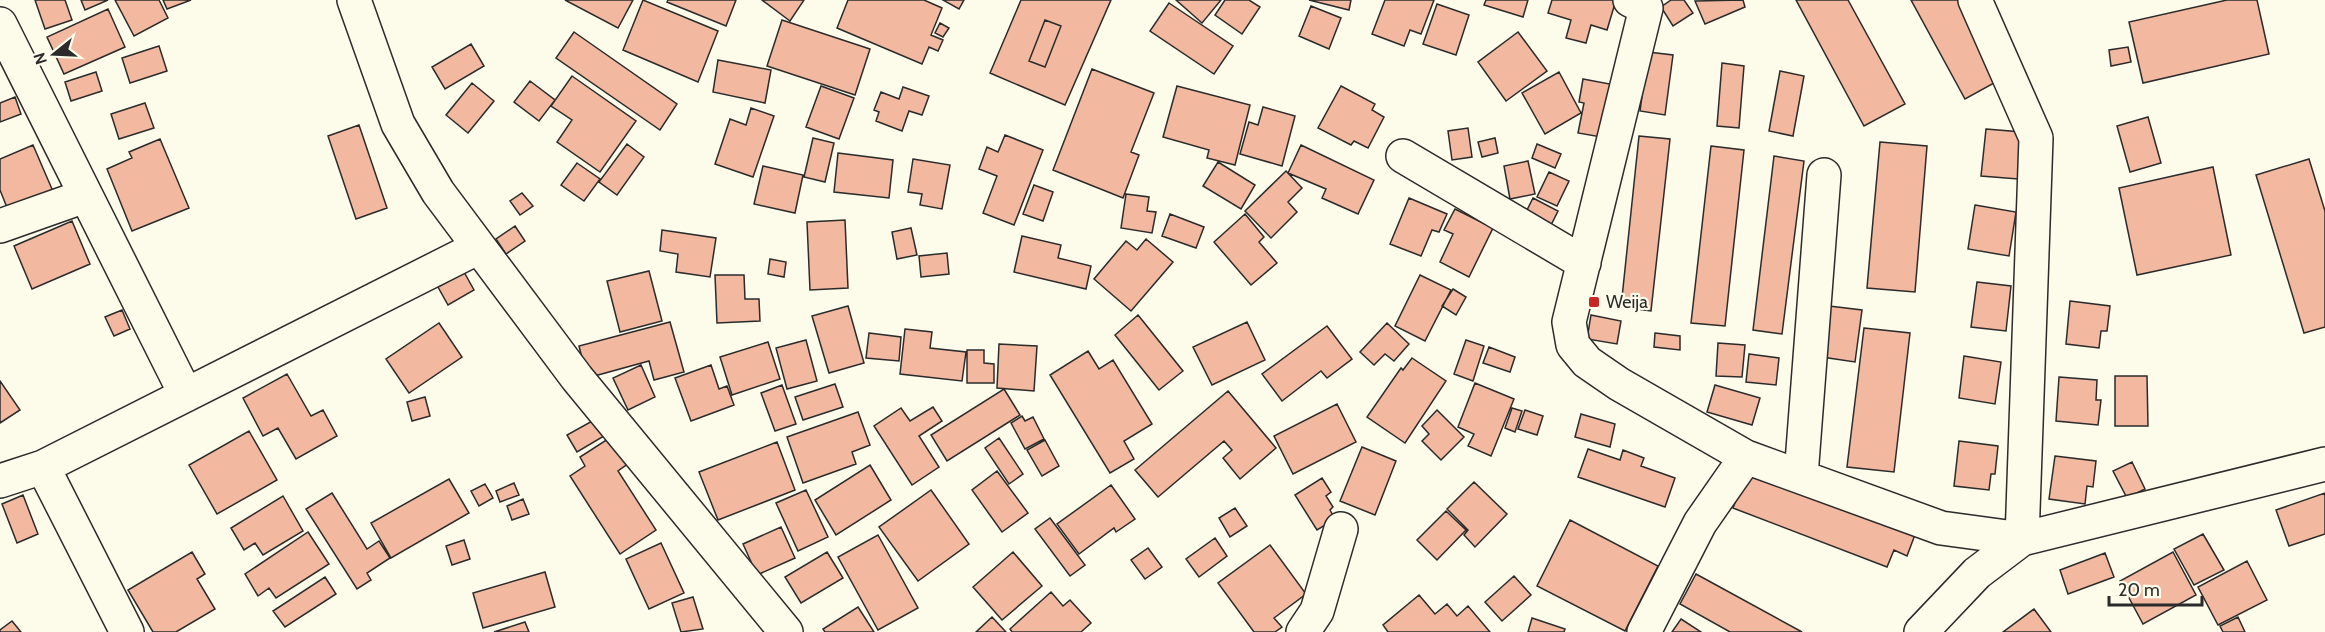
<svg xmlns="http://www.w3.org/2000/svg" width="2325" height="632" font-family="Cabin,sans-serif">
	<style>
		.building { fill: #f2b8a0; stroke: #2b2b2b; stroke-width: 1.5; fill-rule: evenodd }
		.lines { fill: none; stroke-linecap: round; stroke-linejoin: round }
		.minor-casing { stroke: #2b2b2b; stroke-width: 36 }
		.minor { stroke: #fdfbea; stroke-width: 33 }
		.poi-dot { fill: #c62828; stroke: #fdfbea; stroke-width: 2 }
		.labels { text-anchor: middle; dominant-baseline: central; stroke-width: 4.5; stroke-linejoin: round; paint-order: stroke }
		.poi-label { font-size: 18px; fill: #2b2b2b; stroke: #fdfbea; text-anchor: start }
	</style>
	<rect width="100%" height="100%" fill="#fdfbea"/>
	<path class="building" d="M35 0H65L72 20 45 29Z
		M81 0H108L85 10Z
		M115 0H159L168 18 134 36Z
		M163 0H191L167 9Z
		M565 0H633L618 28Z
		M643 0 718 31 698 82 623 50Z
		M668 0H736L726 26 667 2Z
		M762 0H804L790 21Z
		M848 0H924L942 8 931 35 943 40 938 51 929 47 922 64 837 28Z
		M943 0H964L959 9Z
		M1021 0H1111L1065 105 990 73ZM1045 20 1061 26 1045 67 1029 61Z
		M1176 0H1221L1202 23Z
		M1225 0H1249L1260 7 1242 34 1215 15Z
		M1309 0H1351L1349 10Z
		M1385 0H1434L1421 34 1410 30 1404 46 1372 34Z
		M1486 0H1528L1523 17 1484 5Z
		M1552 0H1616L1607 30 1591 25 1586 43 1566 38 1571 20 1548 13Z
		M1671 0H1684L1693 13 1673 26 1661 7Z
		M1743 0 1745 7 1705 24 1695 1Z
		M1796 0H1848L1905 104 1864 126Z
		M1911 0H1964L2005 77 1965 99Z
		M2227 0H2257L2269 54 2143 83 2129 22Z
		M1169 3 1233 46 1214 74 1150 31Z
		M1437 4 1469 15 1456 55 1423 44Z
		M1311 6 1341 18 1329 49 1299 36Z
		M108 9 125 47 64 74 47 37Z
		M782 20 870 49 855 95 767 66Z
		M1045 20 1061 26 1045 67 1029 61Z
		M940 23 949 28 943 37 935 33Z
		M574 32 677 104 660 130 556 58Z
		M1518 32 1547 71 1506 101 1478 62Z
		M471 44 484 66 445 89 432 67Z
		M159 46 167 71 130 83 122 58Z
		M2128 47 2131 62 2111 66 2109 50Z
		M1648 52 1673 55 1665 115 1640 111Z
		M718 60 771 70 765 103 713 92Z
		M1722 63 1744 66 1739 128 1717 126Z
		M1092 69 1154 93 1131 152 1139 155 1123 198 1053 170Z
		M1780 71 1804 76 1793 136 1769 131Z
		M96 72 102 91 71 101 65 82Z
		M1559 72 1581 113 1545 134 1522 93Z
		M572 76 636 121 600 172 557 142 572 120 551 106Z
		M1583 79 1610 84 1601 137 1578 133 1584 103 1579 102Z
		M530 81 555 100 539 121 514 102Z
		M472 83 494 101 468 133 446 115Z
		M821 86 854 98 839 139 806 127Z
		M1177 86 1250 105 1235 165 1207 158 1209 150 1163 137Z
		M1341 86 1375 104 1372 110 1384 117 1368 148 1354 141 1351 145 1318 128Z
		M903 87 929 96 922 115 909 111 902 131 876 121 879 112 874 110 881 92 899 99Z
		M15 97 21 114 0 122V103Z
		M145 103 154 128 119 139 111 114Z
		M1263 107 1295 116 1282 166 1240 154 1249 122 1258 125Z
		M751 108 774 116 753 177 715 164 730 119 746 125Z
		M2148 117 2161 163 2130 172 2117 126Z
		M359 125 387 208 356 219 328 136Z
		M1468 128 1472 157 1452 160 1448 131Z
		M1986 129 2022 132 2018 179 1981 176Z
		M1005 135 1043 150 1014 225 983 213 997 176 979 169 987 147 998 152Z
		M1639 136 1670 139 1651 311 1621 307Z
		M813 138 834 143 825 182 804 177Z
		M1495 138 1498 153 1482 157 1478 142Z
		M160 139 189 208 132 231 107 169 132 158 129 152Z
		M1880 142 1927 146 1915 292 1867 288Z
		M627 144 644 157 617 195 599 182Z
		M1537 144 1561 154 1555 168 1532 158Z
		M33 145 55 196 10 215 0 190V159Z
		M1301 145 1374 180 1358 214 1322 198 1326 189 1288 173Z
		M1711 146 1744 150 1725 326 1691 323Z
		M838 153 893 160 889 198 834 192Z
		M1774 156 1804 161 1782 334 1753 330Z
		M913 159 950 165 942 209 920 205 922 194 908 192Z
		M2309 159 2325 211V327L2304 333 2256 175Z
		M1528 161 1535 194 1510 199 1504 166Z
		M1218 162 1255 185 1241 209 1203 186Z
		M577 163 600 179 584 201 561 185Z
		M763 166 803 175 795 213 754 204Z
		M2213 167 2231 255 2137 275 2119 188Z
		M1286 171 1302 188 1288 202 1297 212 1271 238 1245 211Z
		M1549 172 1569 181 1557 206 1537 197Z
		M1034 185 1053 192 1043 221 1023 214Z
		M522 193 533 206 520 215 510 201Z
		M1126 194 1149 197 1147 211 1156 212 1152 233 1121 228Z
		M1409 198 1447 214 1439 232 1432 230 1421 256 1390 244Z
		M1533 198 1558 211 1549 229 1524 216Z
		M1975 205 2016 212 2009 256 1968 249Z
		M1455 209 1493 228 1469 277 1440 262 1453 234 1444 230Z
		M1170 214 1204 227 1196 248 1162 236Z
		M1245 214 1264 237 1259 242 1277 263 1251 285 1214 242Z
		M845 220 848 288 810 290 807 222Z
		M72 221 90 264 32 289 14 246Z
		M515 226 525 241 506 254 496 239Z
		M911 228 917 255 897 259 892 232Z
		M662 230 716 238 710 277 676 272 678 254 660 251Z
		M1022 236 1061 245 1058 258 1091 266 1086 289 1014 272Z
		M1146 239 1173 262 1131 311 1094 279 1126 241 1137 250Z
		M947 253 949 274 921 277 919 256Z
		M770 259 786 262 784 277 768 274Z
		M649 271 662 321 620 332 607 281Z
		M464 272 474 290 448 305 438 287Z
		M715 275H744L745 299H759L760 321 717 323Z
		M1420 275 1451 290 1425 341 1395 326Z
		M1977 282 2011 286 2006 331 1971 327Z
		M1453 289 1466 297 1456 315 1442 306Z
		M2070 301 2110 306 2107 331H2101L2099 348 2066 344Z
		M848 306 864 363 829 373 812 316Z
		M1829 306 1862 310 1855 362 1822 357Z
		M122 310 130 329 114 336 105 317Z
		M1138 315 1183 371 1159 390 1115 335Z
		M1591 315 1621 321 1617 344 1587 339Z
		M670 322 684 372 654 380 649 361 587 378 579 346Z
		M1247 322 1265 360 1212 385 1193 347Z
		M439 323 462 357 409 393 386 359Z
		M1387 323 1409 344 1394 361 1385 354 1374 365 1360 352Z
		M1327 326 1352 359 1327 378 1321 371 1282 401 1262 374Z
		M1864 328 1910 333 1894 472 1847 467Z
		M905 329 932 332 930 348 966 352 962 381 900 374Z
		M869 333 901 337 899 361 866 358Z
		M1655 333 1680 336V350L1654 347Z
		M806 340 817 381 787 389 776 348Z
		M1466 340 1484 346 1473 381 1454 374Z
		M768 342 780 379 732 395 720 357Z
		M1718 343 1745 345 1742 377 1716 376Z
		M999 344 1037 346 1034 391 997 388Z
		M1489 347 1515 357 1510 372 1483 363Z
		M967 350H984V363L994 364V383H967Z
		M1088 351 1099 369 1113 360 1152 424 1124 441 1134 459 1110 473 1050 375Z
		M1749 354 1779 358 1776 385 1746 382Z
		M1964 356 2001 362 1995 404 1959 398Z
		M1412 358 1446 381 1405 443 1367 417 1401 368 1403 370Z
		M641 365 655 397 628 410 613 378Z
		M711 365 719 389 727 386 734 405 691 421 675 378Z
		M287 374 311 416 323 410 337 436 296 459 278 428 263 436 243 398Z
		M2115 376H2147L2148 426H2115Z
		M2059 377 2097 380 2096 400H2101L2098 425 2056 421Z
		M0 381 20 410 0 423Z
		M1475 383 1514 399 1491 456 1468 446 1474 434 1458 427Z
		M835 384 843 407 803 420 795 397Z
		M782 385 796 424 775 431 761 393Z
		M1715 385 1760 398 1752 425 1707 412Z
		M1004 389 1020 415 947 461 931 435Z
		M1228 391 1276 448 1240 479 1223 458 1232 450 1224 441 1158 497 1135 470Z
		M425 397 430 416 412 421 407 402Z
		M1337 404 1356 442 1293 474 1274 436Z
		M933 407 942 421 919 436 939 467 912 485 874 426 901 408 910 421Z
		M1512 408 1522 411 1515 432 1505 428Z
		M1437 410 1464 437 1441 460 1422 441 1429 434 1422 426Z
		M1525 410 1543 416 1537 435 1518 429Z
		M858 412 870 445 852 452 856 464 803 483 787 437Z
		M1581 414 1615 424 1610 447 1575 437Z
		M1022 416 1025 421 1033 417 1044 439 1025 449 1011 423Z
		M594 420 604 436 577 452 567 435Z
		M249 431 277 480 217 514 189 465Z
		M611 437 629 463 618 471 656 530 620 554 570 476 585 466 580 457Z
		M999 438 1023 474 1009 484 985 448Z
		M1045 440 1059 466 1042 476 1027 450Z
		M1959 441 1998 446 1995 474H1991L1989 490 1954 486Z
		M777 442 795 490 718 520 699 472Z
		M1362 447 1396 461 1375 515 1340 501Z
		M1588 449 1620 460 1623 450 1644 458 1641 466 1675 478 1665 507 1578 477Z
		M2055 456 2096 461 2093 487 2087 486 2085 504 2049 499Z
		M2132 462 2145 489 2127 498 2113 471Z
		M870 465 891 500 836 535 815 500Z
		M1748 468 1916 532 1907 556 1894 550 1887 567 1733 508Z
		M997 471 1028 513 1002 532 972 490Z
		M1322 478 1331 492 1326 496 1333 507 1330 510 1335 519 1317 530 1295 495Z
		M449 479 469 513 391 558 371 523Z
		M1474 482 1507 514 1475 547 1464 535 1468 530 1447 509Z
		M514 483 519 495 500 502 496 491Z
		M485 484 493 498 479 506 471 491Z
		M1111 485 1135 519 1116 532 1114 528 1079 554 1057 524Z
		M806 490 828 537 798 551 776 503Z
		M931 490 969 544 918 581 879 527Z
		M332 493 367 549 379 541 390 558 367 573 371 580 357 589 306 509Z
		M2325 493V534L2289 546 2276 510Z
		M23 495 38 534 17 543 2 504Z
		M283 496 303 531 263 555 255 543 244 550 231 528Z
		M523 499 529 514 512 520 507 506Z
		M1235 508 1247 526 1230 537 1219 518Z
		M1446 511 1466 530 1437 560 1417 540Z
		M1050 518 1085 565 1070 576 1035 529Z
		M1570 520 1658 566 1625 631 1537 586Z
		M781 527 795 558 757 575 743 544Z
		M308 532 329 564 276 598 269 588 258 596 245 574Z
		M2203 534 2224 570 2194 585 2174 549Z
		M878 535 918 608 878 630 838 557Z
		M1215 538 1227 556 1199 577 1186 559Z
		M464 540 470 559 452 565 446 546Z
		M661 543 684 593 649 609 626 559Z
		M1270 545 1306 594 1274 618 1282 627 1275 632H1254L1218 583Z
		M1148 548 1162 567 1145 579 1131 560Z
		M192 552 205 574 197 579 215 609 176 632H153L128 590Z
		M827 552 843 578 801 603 785 577Z
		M1013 552 1042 586 1002 620 973 587Z
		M2173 552 2196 595 2143 624 2120 581Z
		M2105 553 2114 577 2068 594 2060 570Z
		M2247 561 2267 600 2218 625 2198 587Z
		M545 572 555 607 483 628 473 593Z
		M1696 574 1802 632H1730L1680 604Z
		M1514 576 1531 595 1502 621 1485 602Z
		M325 577 336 594 285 627 273 611Z
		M1051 592 1063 606 1070 600 1091 623 1081 632H1012L1010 629Z
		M1419 595 1435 614 1447 604 1457 616 1468 606 1490 632H1388L1383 625Z
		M693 597 703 629 681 632 672 603Z
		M858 607 874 632H825L823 629Z
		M2034 609 2051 632H2003Z
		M992 617 1006 632H976Z
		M2238 617 2245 632H2223L2220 626Z
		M1532 618 1565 629 1564 632H1528Z
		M1681 619 1701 632H1672Z
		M12 621 21 632H0V630Z
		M525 622 529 632H494Z"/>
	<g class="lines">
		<defs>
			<path id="minor" d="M354 0 398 124 438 192 577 378 786 632
				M1630 0 1646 8 1569 322 1573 345 1587 362 1619 384 1746 457 1941 528 2022 539
				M1975 0 2036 138 2022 539
				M0 24 186 395
				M1403 156 1584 263
				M0 226 85 196
				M43 467 127 632
				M1801 476 1824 175
				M0 481 43 467 479 247
				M1303 632 1317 611 1341 529
				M1644 632 1700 523 1746 457
				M1921 632 1977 573 2022 539 2325 464"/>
		</defs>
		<use href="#minor" class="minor-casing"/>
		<use href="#minor" class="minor"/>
	</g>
	<rect class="poi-dot" x="1588" y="296" width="12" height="12" rx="3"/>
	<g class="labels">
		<g class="poi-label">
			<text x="1606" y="302">Weija</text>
		</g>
	</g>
	<g transform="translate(54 54) rotate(252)" stroke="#fdfbea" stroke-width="4.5" paint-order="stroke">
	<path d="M0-4.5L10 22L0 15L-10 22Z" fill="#2b2b2b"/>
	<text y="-9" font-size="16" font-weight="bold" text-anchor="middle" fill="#2b2b2b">N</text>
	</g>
	<path d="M2109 596v9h93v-9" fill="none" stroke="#2b2b2b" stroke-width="3"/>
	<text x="2118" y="596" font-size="18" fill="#2b2b2b" stroke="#fdfbea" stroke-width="4.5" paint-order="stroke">20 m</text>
</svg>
